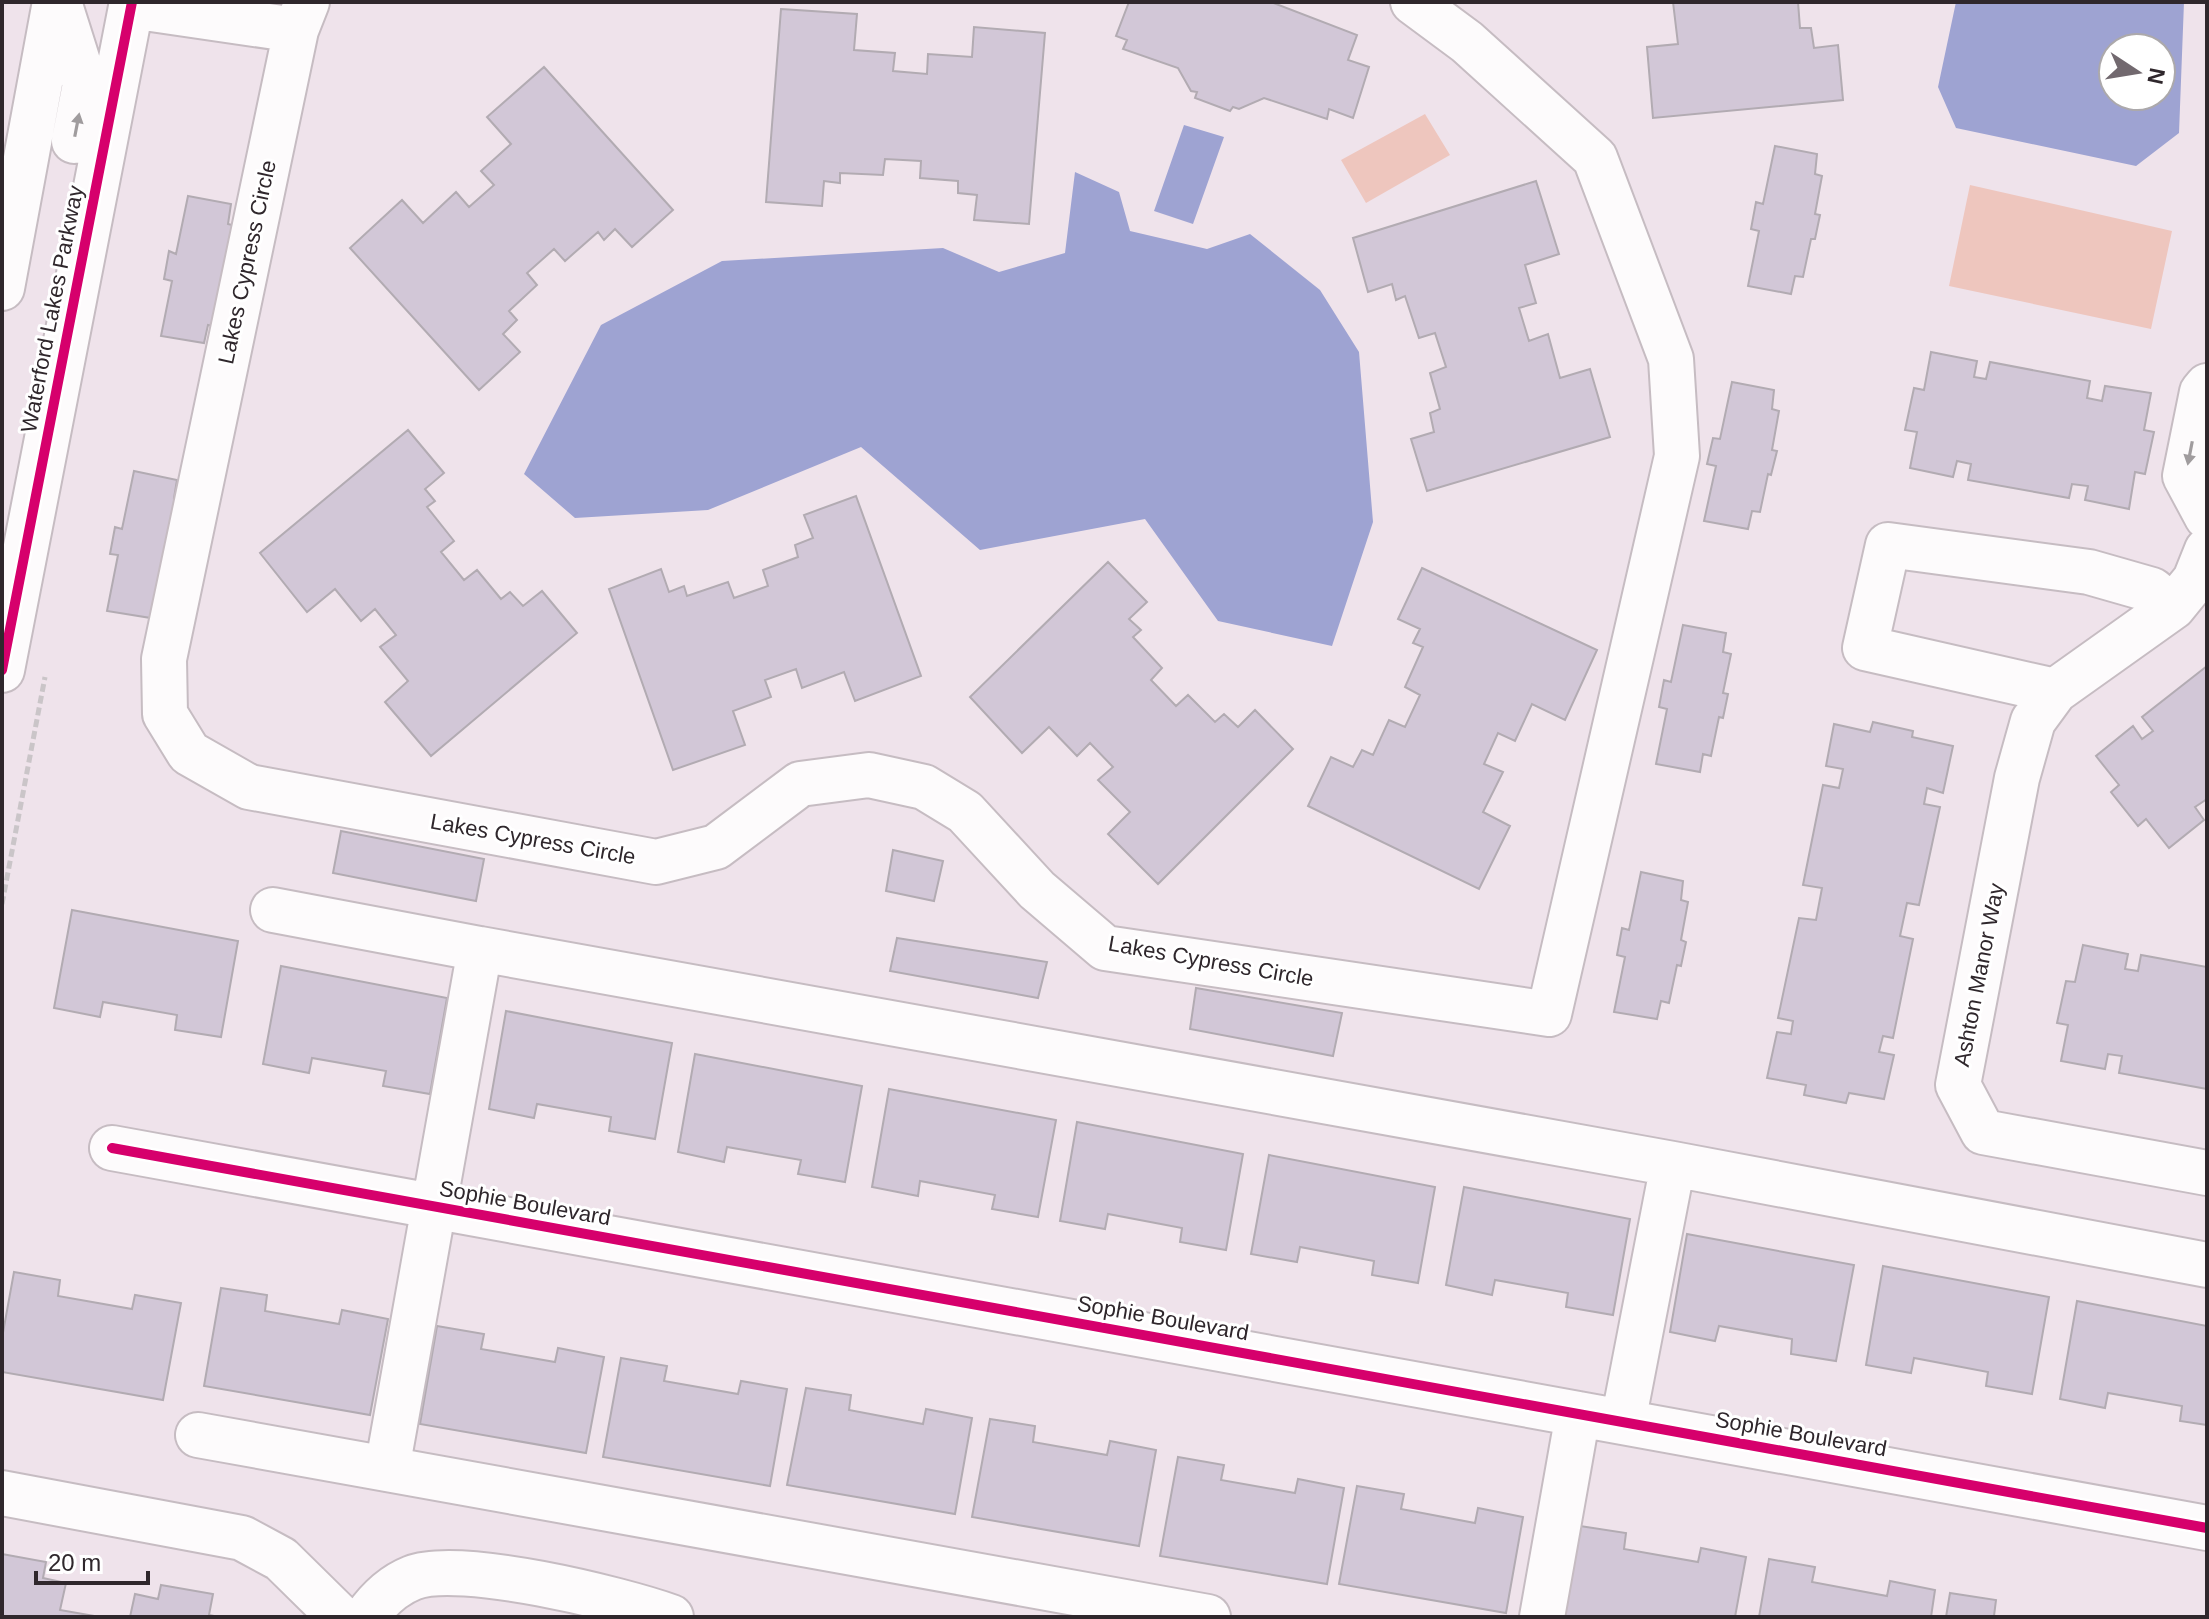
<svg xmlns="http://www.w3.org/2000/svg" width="2209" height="1619" font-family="Arial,sans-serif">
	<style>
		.green { fill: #eec6be }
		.water { fill: #9ea3d2; fill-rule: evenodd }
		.building { fill: #d2c7d7; stroke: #b2abb2; stroke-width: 2 }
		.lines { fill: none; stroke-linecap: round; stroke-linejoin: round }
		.minor-casing { stroke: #c6bcc2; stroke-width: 48 }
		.path { stroke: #cac5c8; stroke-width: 5; stroke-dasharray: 8 4; stroke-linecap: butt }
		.minor { stroke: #fdfbfc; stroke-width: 44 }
		.cycleway-casing { stroke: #fff; stroke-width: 15 }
		.cycleway { stroke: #d6006c; stroke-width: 10 }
		.oneway { fill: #a09c9e }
		.labels { text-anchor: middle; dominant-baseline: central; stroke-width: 6; stroke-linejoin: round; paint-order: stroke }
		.street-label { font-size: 22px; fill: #2f272c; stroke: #fff }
	</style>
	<rect width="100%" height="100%" fill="#efe3eb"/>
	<path class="green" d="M1425 114 1450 155 1366 203 1341 160Z
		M1970 185 2172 231 2151 329 1949 286Z"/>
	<path class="water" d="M1956 2H2184L2179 133 2136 166 1956 128 1938 87ZM2113 48H2161V96H2113Z
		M1184 125 1224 137 1193 224 1154 211Z
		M1075 172 1119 192 1130 231 1207 249 1250 234 1320 290 1359 352 1373 522 1332 646 1218 621 1145 519 980 550 861 447 708 510 575 518 524 474 601 325 722 261 943 248 999 272 1065 253Z"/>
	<path class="building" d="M1129 2H1271L1357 35 1348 60 1369 67 1353 118 1329 109 1327 119 1264 98 1239 109 1233 107 1230 111 1195 98 1197 92 1191 91 1178 68 1123 49 1127 40 1116 36Z
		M1673 2H1798L1800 28H1811L1814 48 1838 45 1843 100 1653 118 1647 47 1678 44Z
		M781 9 857 14 854 50 895 53 893 71 927 74 928 54 972 57 974 27 1045 33 1029 224 974 220 977 195 958 193V181L920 178 921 161 885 159 883 175 840 173V183L824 181 822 206 766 202Z
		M544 67 673 210 632 247 615 229 604 240 598 232 565 261 554 249 527 273 537 285 509 311 517 320 503 334 520 352 479 390 350 248 402 200 423 223 456 192 469 207 494 185 481 171 511 144 487 117Z
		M1775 146 1817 154 1815 174 1822 176 1815 214 1820 215 1815 239H1811L1803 277 1795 276 1791 294 1748 286 1759 231 1751 229 1756 202 1763 204Z
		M1536 181 1559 254 1525 265 1536 303 1519 308 1529 341 1548 334 1560 378 1590 369 1610 437 1427 491 1411 439 1434 432 1430 413 1440 409 1430 373 1446 367 1435 333 1419 338 1405 296 1396 300 1392 284 1368 292 1353 238Z
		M188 196 231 204 228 224 236 226 217 327 208 325 204 343 161 336 172 281 164 279 169 251 176 254Z
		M1931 352 1977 361 1974 377 1986 379 1990 362 2090 381 2087 398 2102 401 2105 386 2151 393 2144 430 2154 432 2145 474 2135 472 2129 509 2085 500 2088 486 2072 484 2069 498 1968 480 1971 464 1957 461 1953 477 1910 468 1917 432 1905 430 1914 388 1924 390Z
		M1732 382 1774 390 1772 409 1779 411 1772 450 1777 451 1771 475 1768 474 1760 512 1752 511 1748 529 1704 521 1716 466 1707 464 1713 438 1720 439Z
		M408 430 444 473 425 489 435 501 427 507 454 541 441 552 464 580 477 570 501 599 510 592 523 606 542 591 577 633 431 756 385 702 408 681 380 647 396 635 375 609 361 621 335 589 307 612 260 553Z
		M134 471 177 480 174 498 182 501 151 618 107 611 118 555 110 554 115 527 122 529Z
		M856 496 921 676 855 701 844 672 802 688 796 669 765 680 771 697 733 711 745 745 673 770 609 589 661 569 669 592 684 586 687 596 728 582 734 598 768 586 763 570 798 557 795 545 813 538 804 515Z
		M1108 562 1147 602 1129 619 1141 630 1133 637 1162 668 1151 680 1176 706 1188 695 1215 722 1224 714 1238 727 1255 710 1293 749 1158 884 1108 834 1130 812 1098 780 1113 767 1090 743 1077 756 1049 727 1022 753 970 697Z
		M1422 568 1597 650 1565 720 1532 704 1515 741 1498 733 1484 764 1503 772 1483 812 1510 826 1479 889 1308 806 1331 757 1353 767 1362 750 1373 755 1389 720 1405 727 1420 695 1405 687 1423 647 1413 643 1420 629 1398 619Z
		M1683 625 1726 633 1723 652 1731 654 1723 693 1728 694 1723 718 1719 717 1711 756 1703 754 1700 772 1656 764 1667 709 1659 707 1664 680 1671 682Z
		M2207 666V799L2195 807 2204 820 2169 848 2146 819 2138 826 2111 792 2119 785 2096 756 2133 726 2142 739 2153 731 2142 717Z
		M1873 722 1913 731 1912 737 1953 746 1943 793 1927 788 1924 804 1940 807 1919 905 1907 903 1900 936 1913 939 1893 1038 1883 1036 1879 1052 1894 1055 1884 1099 1849 1093 1846 1103 1804 1095 1806 1085 1767 1078 1777 1032 1791 1034 1793 1021 1778 1018 1799 918 1816 920 1822 888 1803 885 1823 785 1839 788 1843 769 1826 766 1834 724 1870 732Z
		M341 831 484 859 476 901 333 873Z
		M893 850 943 861 934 901 886 891Z
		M1641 872 1683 881 1681 900 1688 902 1681 940 1686 942 1681 966 1677 965 1669 1003 1661 1001 1657 1019 1614 1012 1625 957 1617 955 1622 928 1629 930Z
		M72 910 238 941 221 1037 175 1030 177 1015 103 1002 100 1017 54 1008Z
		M897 938 1047 962 1038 998 890 971Z
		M2083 945 2128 954 2125 969 2138 971 2141 955 2207 967V1089L2119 1073 2122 1056 2108 1054 2105 1069 2061 1061 2068 1025 2057 1023 2066 981 2075 982Z
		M281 966 447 998 430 1094 383 1086 386 1071 312 1058 309 1073 263 1064Z
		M1196 988 1342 1013 1333 1056 1190 1029Z
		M506 1011 672 1043 655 1139 609 1131 611 1117 537 1104 534 1118 489 1109Z
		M695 1054 862 1086 845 1182 798 1174 801 1160 727 1147 724 1162 678 1152Z
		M889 1089 1056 1120 1038 1217 992 1209 995 1195 920 1181 918 1196 872 1187Z
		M1077 1122 1243 1154 1226 1250 1180 1242 1182 1228 1108 1214 1105 1229 1060 1221Z
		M1269 1155 1435 1187 1418 1283 1372 1275 1374 1261 1300 1247 1297 1262 1251 1254Z
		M1464 1187 1630 1219 1613 1315 1566 1307 1568 1293 1495 1280 1492 1295 1446 1285Z
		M1687 1234 1854 1265 1836 1361 1791 1354 1792 1339 1719 1326 1715 1341 1670 1332Z
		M1883 1266 2049 1297 2032 1394 1986 1386 1988 1372 1914 1358 1911 1373 1866 1365Z
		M14 1272 60 1280 58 1296 132 1309 135 1295 181 1303 163 1400 2 1372V1338Z
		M221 1288 267 1295 265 1311 339 1324 342 1310 388 1319 370 1415 204 1386Z
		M2077 1301 2207 1326V1425L2180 1421 2182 1406 2108 1393 2105 1408 2060 1399Z
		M437 1326 484 1334 481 1349 555 1362 558 1348 604 1357 586 1453 420 1424Z
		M621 1358 667 1366 664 1381 738 1394 741 1381 787 1389 770 1486 603 1457Z
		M806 1388 851 1395 849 1410 923 1424 926 1409 972 1418 955 1514 787 1485Z
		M990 1419 1035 1426 1033 1442 1107 1455 1110 1441 1156 1450 1139 1546 972 1517Z
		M1178 1457 1224 1465 1221 1480 1295 1493 1298 1479 1344 1488 1327 1584 1160 1556Z
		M1357 1486 1404 1494 1401 1509 1475 1523 1478 1508 1523 1517 1506 1613 1339 1584Z
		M1580 1526 1626 1533 1624 1549 1698 1562 1701 1548 1746 1557 1735 1617H1563Z
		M2 1554 46 1562 43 1578 66 1583 60 1610 100 1617H2Z
		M1769 1559 1815 1567 1812 1582 1887 1596 1890 1581 1935 1590 1931 1617H1759Z
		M161 1585 213 1594 209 1615 219 1617H130L135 1594 158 1599Z
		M1950 1593 1996 1600 1994 1616 2002 1617H1946Z"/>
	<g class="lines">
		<defs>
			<path id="minor" d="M59 2 85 84 74 141
				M307 2 296 30 164 659 165 714 189 753 249 787 656 862 716 847 800 784 869 775 924 787 965 812 1037 890 1105 948 1549 1014 1677 456 1671 359 1595 158 1467 42 1413 2
				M131 6 296 30
				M2 288 55 2
				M2207 386 2202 392 2185 476 2207 517
				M2207 550 2195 580 2173 607 2055 691 2033 721 2017 778 1958 1085 1983 1132 2207 1173
				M2 670 132 2
				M2055 691 1865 648 1888 545 2089 572 2152 590 2173 607
				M273 910 480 949
				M112 1148 2207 1528
				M1623 1422 1673 1164
				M198 1435 1208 1617
				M387 1469 480 949 1673 1164 2207 1265
				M2 1493 242 1538 281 1559 340 1617
				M366 1617C378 1600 392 1586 412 1578 459 1559 621 1599 671 1617
				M1542 1617 1578 1414"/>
		</defs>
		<use href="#minor" class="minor-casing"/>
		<path class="path" d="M2 904 45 677"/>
		<use href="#minor" class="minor"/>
		<defs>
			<path id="cycleway" d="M2 670 132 2
				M112 1148 2207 1528"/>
		</defs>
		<use href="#cycleway" class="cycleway-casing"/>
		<use href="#cycleway" class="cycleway"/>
	</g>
	<defs><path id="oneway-solid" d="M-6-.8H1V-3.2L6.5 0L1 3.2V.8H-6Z" transform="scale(2)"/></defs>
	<g class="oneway">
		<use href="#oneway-solid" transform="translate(77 125) rotate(-79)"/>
		<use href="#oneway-solid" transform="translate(2190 453) rotate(101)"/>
	</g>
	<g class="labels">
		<g class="street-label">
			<text transform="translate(247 262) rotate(-78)">Lakes Cypress Circle</text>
			<text transform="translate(52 309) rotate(-79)">Waterford Lakes Parkway</text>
			<text transform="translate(533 839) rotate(10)">Lakes Cypress Circle</text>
			<text transform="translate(1211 961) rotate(10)">Lakes Cypress Circle</text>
			<text transform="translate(1979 975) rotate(-79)">Ashton Manor Way</text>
			<text transform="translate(525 1203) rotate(10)">Sophie Boulevard</text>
			<text transform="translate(1163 1318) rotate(10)">Sophie Boulevard</text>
			<text transform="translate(1801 1434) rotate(10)">Sophie Boulevard</text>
		</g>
	</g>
	<rect width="2209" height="1619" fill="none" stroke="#2f272c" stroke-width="8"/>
	<g transform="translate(2137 72) rotate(102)"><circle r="38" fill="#ffffff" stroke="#aca9ab" stroke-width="2"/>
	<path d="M0-6L14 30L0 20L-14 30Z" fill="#72696f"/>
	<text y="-12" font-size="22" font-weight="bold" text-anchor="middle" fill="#2f272c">N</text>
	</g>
	<path d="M36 1571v12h112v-12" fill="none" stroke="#2f272c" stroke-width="4"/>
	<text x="48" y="1571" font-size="24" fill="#2f272c" stroke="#ffffff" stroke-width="6" paint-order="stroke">20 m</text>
</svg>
